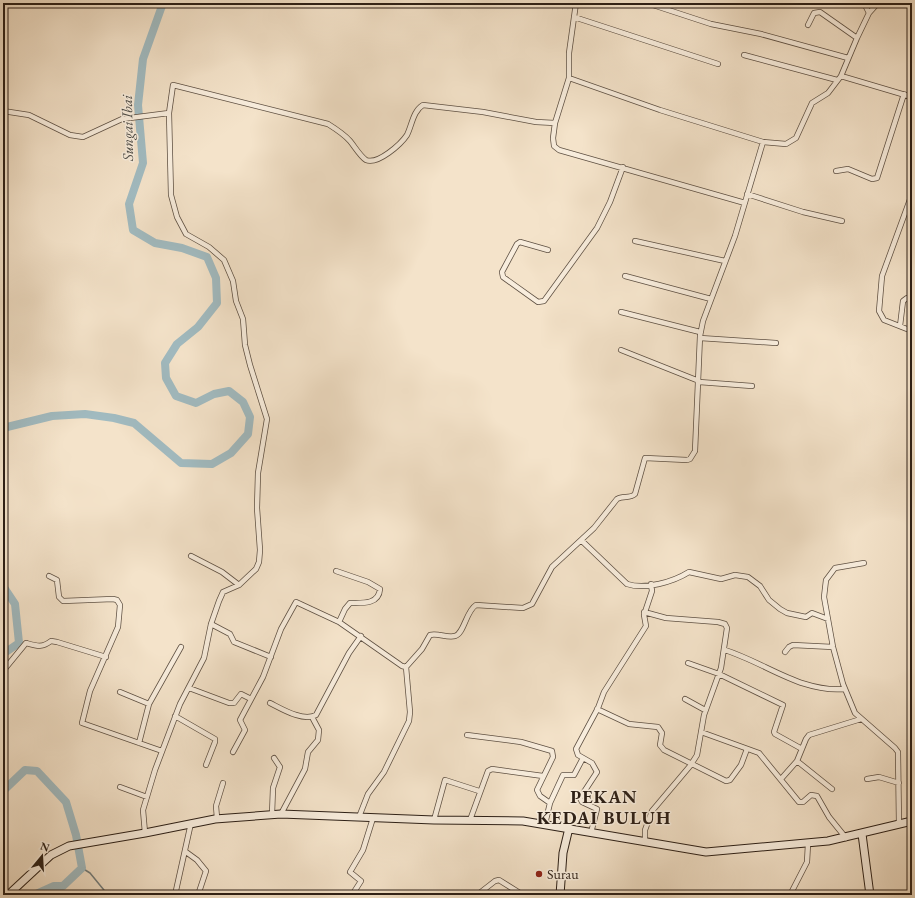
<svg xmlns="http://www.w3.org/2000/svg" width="915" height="898" font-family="'EB Garamond',serif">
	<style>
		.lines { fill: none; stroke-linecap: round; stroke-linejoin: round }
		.stream { stroke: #727d7d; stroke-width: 1.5 }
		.river { stroke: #a1bbc1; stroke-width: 8 }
		.street-casing { stroke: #5e5043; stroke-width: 6 }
		.secondary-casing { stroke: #2c1f16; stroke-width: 9 }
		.street { stroke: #f8eddd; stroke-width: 4.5 }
		.secondary { stroke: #f8eddd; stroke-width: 7 }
		.poi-dot { fill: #8f2418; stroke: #f8eddd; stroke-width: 1.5 }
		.labels { text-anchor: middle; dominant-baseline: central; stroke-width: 3; stroke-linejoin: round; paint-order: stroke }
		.poi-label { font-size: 14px; fill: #2c1f16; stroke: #f8eddd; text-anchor: start }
		.water-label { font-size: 15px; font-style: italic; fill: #4f4e49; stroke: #f8eddd }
		.district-label { font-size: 18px; font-weight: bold; letter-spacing: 1px; fill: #2c1f16; stroke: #f8eddd }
	</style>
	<rect width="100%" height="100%" fill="#f4e3ca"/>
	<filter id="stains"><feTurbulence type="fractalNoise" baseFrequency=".005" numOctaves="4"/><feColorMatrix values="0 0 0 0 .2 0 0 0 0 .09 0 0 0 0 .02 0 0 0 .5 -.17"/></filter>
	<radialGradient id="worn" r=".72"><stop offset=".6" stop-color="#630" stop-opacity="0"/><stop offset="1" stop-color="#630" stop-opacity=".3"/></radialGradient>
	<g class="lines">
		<path class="stream" d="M82 868 90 873 108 895"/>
		<path class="river" d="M3 428 52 416 85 414 114 418 134 423 181 463 212 464 231 453 248 434 250 417 243 402 229 391 214 394 196 403 176 396 166 378 165 363 177 344 198 327 217 303 216 278 207 257 182 248 155 243 133 230 129 204 143 163 138 105 143 59 163 3
			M3 586 15 604 19 643 3 654
			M3 791 25 770 37 771 66 802 76 835 82 868 63 886H54L34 895"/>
		<defs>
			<path id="street" d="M647 3 711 24 761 34 848 58
				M864 3 869 13
				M574 17 718 64
				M808 25 814 13 820 12 857 38
				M744 55 837 80
				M841 76 912 97
				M569 78V53L576 3
				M3 111 29 115 70 135 83 137 122 119 169 113
				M555 123 553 138 554 146 559 150 745 203
				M836 171 848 169 872 179 877 178 904 94
				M747 194 803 212 842 221
				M912 194 882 276 879 311 884 320 912 331
				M635 241 725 261
				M548 250 520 242 517 244 502 272 503 277 538 302 544 301 597 228 610 202 623 167
				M625 276 711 299
				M621 312 700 332
				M900 326 903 301 907 298 912 299
				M700 338 776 343
				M621 350 699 381
				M699 382 752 386
				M581 540 627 584C645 590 673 582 689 572L721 579 735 575 748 577 760 586 769 600 780 609 787 613 806 617 812 613 828 619
				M191 556 222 572 239 585
				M864 563 835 568 826 580 824 597 833 647 843 684 855 713 895 748 898 752 899 825
				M336 571 368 582 380 589C379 605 361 603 350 603L345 609 339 622
				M49 576 57 580 59 597 63 601 113 599 117 600 120 605 118 627 90 691 82 723 162 751
				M644 612 666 618 718 622 725 624 727 628 721 668 704 715 697 755 690 766 652 811 645 830V842
				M211 624 230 634 234 642 271 657
				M725 650C766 663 801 693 845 689
				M785 652 789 647 793 645 833 647
				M688 663 719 674 783 705 774 732 775 734 802 749
				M3 671 26 643C37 646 42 648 51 641L57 642 106 657
				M189 688 229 703H234L241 694 251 699
				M120 692 149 704
				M685 699 705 710
				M270 703C282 709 303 722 316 715L349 653 361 636
				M597 709 629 724 658 727 662 733 660 745 664 750 726 781 730 780 741 765 747 749
				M175 716 215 739V742L206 765
				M701 732 759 753 799 802H803L811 795 817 796 829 817 846 838
				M467 735 521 742 552 751 553 757 537 790 540 796 550 803
				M139 743 149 704 181 647
				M233 752 245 730 240 720 263 677 281 629 296 602 339 622 402 666 406 667 422 649 430 635C438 633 447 638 455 636 464 634 466 611 476 605L523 608 532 604 552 567 594 528 617 499C623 495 630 499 635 494L645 458 687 460 690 459 695 451 700 336 703 321 735 236 763 142 786 144 796 138 812 103 828 93 841 76 857 38 869 13 878 3
				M797 761 832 789
				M781 779 797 761 806 739 809 735 861 719
				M867 779 879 777 899 783
				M120 787 147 797
				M272 814 273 788 280 767 274 758
				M281 814 305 769 308 752 318 740 319 730 312 717
				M359 817 368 794 384 772 409 721 410 712 406 667
				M217 818 216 806 223 783
				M434 820 445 780 479 791
				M470 820 488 771 492 769 543 776
				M545 824 550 803 563 775H574L583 758
				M145 833 143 810 155 770 180 704 204 658 211 624 219 601 223 592 239 585 256 569 259 562 260 550 257 508 258 473 267 419 250 365 245 345 243 319 236 301 233 281 224 260 209 247 186 234 177 217 171 195 169 113 173 85 328 124C336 129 344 134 350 141 355 147 360 156 366 160 378 165 401 144 407 135 412 125 413 111 423 105L483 112 536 122 555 123 569 78 660 110 763 142
				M591 833 597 809 582 802 580 798 597 772 592 763 578 755 576 749 598 708 604 692 646 626 644 615 652 591 651 584
				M186 852 197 860 206 871 198 895
				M175 895 191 823
				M352 895 361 881 350 872 363 850 373 818
				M477 895 495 881 499 880 523 895
				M790 895 807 862 808 844"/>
			<path id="secondary" d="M862 834 870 895
				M8 895 51 855 69 846 145 833 215 819 281 814 434 820 523 821 706 852 828 841 912 821
				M560 895 563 853 569 828"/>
		</defs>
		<use href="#street" class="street-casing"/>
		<use href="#secondary" class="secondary-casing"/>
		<use href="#street" class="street"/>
		<use href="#secondary" class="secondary"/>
	</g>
	<circle class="poi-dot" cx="539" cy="874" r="4"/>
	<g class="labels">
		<g class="poi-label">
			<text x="547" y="874">Surau</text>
		</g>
		<g class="water-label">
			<text transform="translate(127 128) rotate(-91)">Sungai Ibai</text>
		</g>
		<g class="district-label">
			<text x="604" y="796">PEKAN<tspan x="604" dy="21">KEDAI BULUH</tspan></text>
		</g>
	</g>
	<rect width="915" height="898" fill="none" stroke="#f4e3ca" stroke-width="16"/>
	<rect x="4" y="4" width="907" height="890" fill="none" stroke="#2c1f16" stroke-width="2"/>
	<rect x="8" y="8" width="899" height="882" fill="none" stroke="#2c1f16"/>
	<g transform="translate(42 856) rotate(18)" stroke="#f8eddd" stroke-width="3" paint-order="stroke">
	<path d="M0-3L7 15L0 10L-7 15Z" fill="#2c1f16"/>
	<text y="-6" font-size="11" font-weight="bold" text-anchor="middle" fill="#2c1f16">N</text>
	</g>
	<rect width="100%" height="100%" filter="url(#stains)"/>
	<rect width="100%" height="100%" fill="url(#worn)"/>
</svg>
